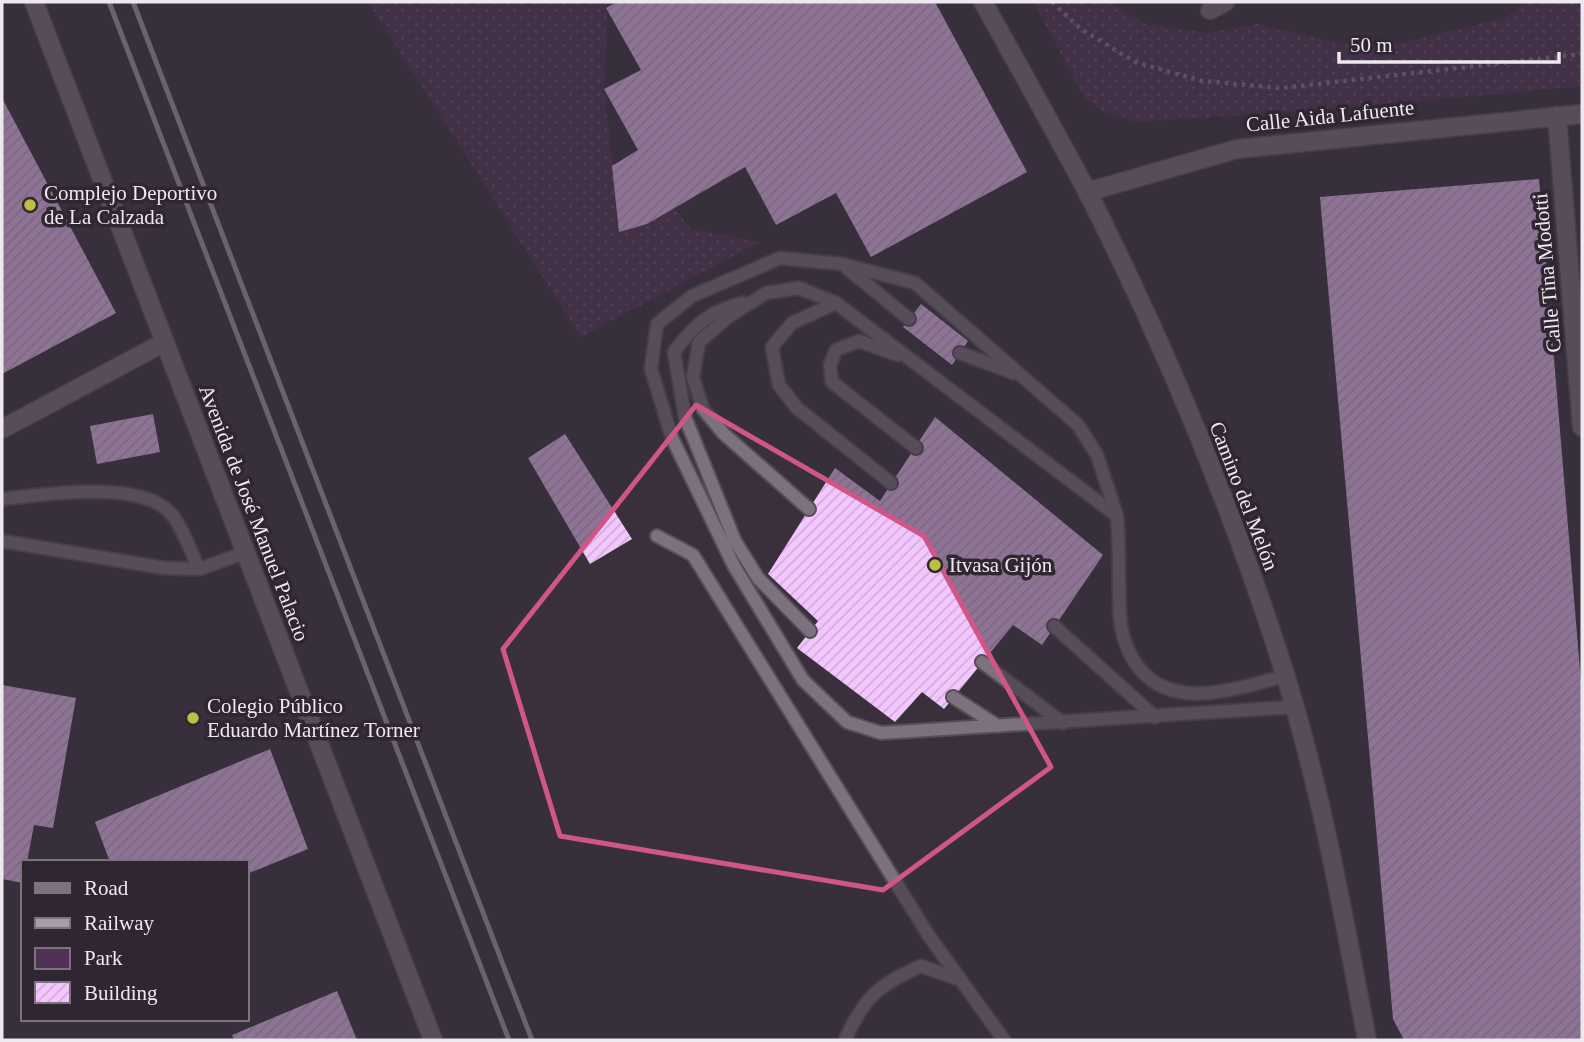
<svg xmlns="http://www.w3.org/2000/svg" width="1584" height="1042" font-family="'Times New Roman',serif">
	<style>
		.green { fill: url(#green-dots) }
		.building { fill: url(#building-hatch) }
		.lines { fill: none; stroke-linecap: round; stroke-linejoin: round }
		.lane-casing { stroke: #564e57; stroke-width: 16 }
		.street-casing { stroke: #564e57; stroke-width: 21 }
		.secondary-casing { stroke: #564e57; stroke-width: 21 }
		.path { stroke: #857d87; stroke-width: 4.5; stroke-dasharray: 3.5 5; stroke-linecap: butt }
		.lane { stroke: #7c717e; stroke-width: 12 }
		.street { stroke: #7c717e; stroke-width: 18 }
		.secondary { stroke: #7c717e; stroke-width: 18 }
		.rail { stroke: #a69fa8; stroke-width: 5 }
		.marked { fill: none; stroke: #cf5687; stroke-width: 5; stroke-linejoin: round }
		.poi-dot { fill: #bdbf42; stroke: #2f2631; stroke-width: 2.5 }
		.labels { text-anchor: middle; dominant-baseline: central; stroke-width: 7; stroke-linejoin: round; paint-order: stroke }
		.street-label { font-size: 21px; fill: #eee8ef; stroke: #2f2631 }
		.poi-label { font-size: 21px; fill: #eee8ef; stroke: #2f2631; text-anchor: start }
	</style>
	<defs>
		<pattern id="green-dots" width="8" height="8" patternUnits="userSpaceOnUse" patternTransform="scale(1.75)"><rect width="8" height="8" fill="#4f3256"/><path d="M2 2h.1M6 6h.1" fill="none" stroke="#69506f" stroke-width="1.8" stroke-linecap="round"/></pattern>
		<pattern id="building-hatch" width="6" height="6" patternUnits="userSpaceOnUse" patternTransform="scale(1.75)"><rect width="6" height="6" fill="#f4c6ff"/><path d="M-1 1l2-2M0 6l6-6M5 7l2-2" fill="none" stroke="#d1acda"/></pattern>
	</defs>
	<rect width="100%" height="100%" fill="#39303c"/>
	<path class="green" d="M368 2H607L604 89 620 232 647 224 675 208 690 229 760 242 581 337Z
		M1033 2H1110L1147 25 1207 33 1257 24 1370 50 1505 18 1526 2H1582V86L1342 108 1135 122 1105 113 1084 97Z"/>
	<path class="building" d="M617 2H935L1027 172 871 257 836 193 776 225 745 167 647 224 619 232 612 166 638 150 604 89 641 70 606 8Z
		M2 98 116 313 2 374Z
		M1539 179 1582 694V1040H1404L1393 1019 1320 197Z
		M921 304 968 341 952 365 903 327Z
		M153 414 160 452 97 464 90 426Z
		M935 417 1103 555 1042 645 1013 625 944 709 922 692 895 722 797 648 818 621 768 574 835 468 880 501Z
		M565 434 632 539 590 564 528 458Z
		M2 685 76 698 53 828 34 825 27 862H23V883L2 879Z
		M270 749 308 849 247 874V862H110L95 822Z
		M337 991 357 1040H234L232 1035Z"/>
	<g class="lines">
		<defs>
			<path id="lane" d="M847 268 909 319
				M743 303C711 310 693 326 674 352L685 417 735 541 758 578 810 631
				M836 303 792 323 772 347 779 385 797 408 891 483
				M960 353 1014 373
				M898 355 859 341 836 350 830 365 832 382 916 448
				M2 499C43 495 145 478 173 516 184 531 191 552 199 569
				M809 509 724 434 703 409 693 377 699 342 728 317 766 293 799 288 836 303 1117 516C1120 550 1118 584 1120 618 1122 637 1128 654 1139 668 1174 712 1238 688 1285 676
				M1117 516 1097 455 1078 425 915 283 842 264 780 258 692 296 657 324 651 369 672 438 734 566 803 680 847 722 881 733 1293 707
				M657 536 693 555 929 936 1004 1040
				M2 541 164 568 199 569 244 553
				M1054 626 1155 717
				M982 662 1063 723
				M953 697 998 726
				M845 1040C865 996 877 986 921 966L958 979"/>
			<path id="street" d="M983 2C1018 65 1054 129 1088 193 1166 347 1233 510 1285 674 1322 793 1344 918 1367 1040
				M1210 10 1225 2
				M1557 116 1582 427
				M1087 192 1237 149 1582 114
				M2 429 165 342"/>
			<path id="secondary" d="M34 2 433 1040"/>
		</defs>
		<use href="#lane" class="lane-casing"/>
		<use href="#street" class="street-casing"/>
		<use href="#secondary" class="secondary-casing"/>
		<path class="path" d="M1052 2 1081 29 1135 62 1202 81 1282 88 1582 54"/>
		<use href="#lane" class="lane"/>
		<use href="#street" class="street"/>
		<use href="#secondary" class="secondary"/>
		<path class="rail" d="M109 2 509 1040
			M133 2 532 1040"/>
	</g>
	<path d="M0 0H1584V1042H0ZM696 405 924 536 1051 767 883 890 560 836 503 649Z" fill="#39303c" fill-opacity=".55" fill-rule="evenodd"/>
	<path class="marked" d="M696 405 924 536 1051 767 883 890 560 836 503 649Z"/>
	<g class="poi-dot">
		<circle cx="30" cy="205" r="7"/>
		<circle cx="935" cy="565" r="7"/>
		<circle cx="193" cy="718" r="7"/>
	</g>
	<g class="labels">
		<g class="street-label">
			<text transform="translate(1330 116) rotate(-6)">Calle Aida Lafuente</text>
			<text transform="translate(1547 273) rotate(-95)">Calle Tina Modotti</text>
			<text transform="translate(1244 496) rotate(69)">Camino del Melón</text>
			<text transform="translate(254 513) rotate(69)">Avenida de José Manuel Palacio</text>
		</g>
		<g class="poi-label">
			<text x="44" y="193">Complejo Deportivo<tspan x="44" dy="24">de La Calzada</tspan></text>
			<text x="949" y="565">Itvasa Gijón</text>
			<text x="207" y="706">Colegio Público<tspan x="207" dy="24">Eduardo Martínez Torner</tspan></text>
		</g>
	</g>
	<rect width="1584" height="1042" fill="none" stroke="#eee8ef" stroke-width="7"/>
	<rect x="21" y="860" width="228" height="161" fill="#2f2631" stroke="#7b747d" stroke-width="2"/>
	<rect x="35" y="883" width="35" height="10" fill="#7c717e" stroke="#7b747d" stroke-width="2"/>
	<text x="84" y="895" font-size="21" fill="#eee8ef">Road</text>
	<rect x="35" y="918" width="35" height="10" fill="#a69fa8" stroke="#7b747d" stroke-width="2"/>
	<text x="84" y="930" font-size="21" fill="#eee8ef">Railway</text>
	<rect x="35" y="948" width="35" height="21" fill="#4f3256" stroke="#7b747d" stroke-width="2"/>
	<text x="84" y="965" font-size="21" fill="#eee8ef">Park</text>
	<rect x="35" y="982" width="35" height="21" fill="url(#building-hatch)" stroke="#7b747d" stroke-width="2"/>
	<text x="84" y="1000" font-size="21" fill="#eee8ef">Building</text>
	<path d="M1339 52v10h220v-10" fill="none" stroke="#eee8ef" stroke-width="3.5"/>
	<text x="1350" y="52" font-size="21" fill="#eee8ef" stroke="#2f2631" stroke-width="5" paint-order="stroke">50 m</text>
</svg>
